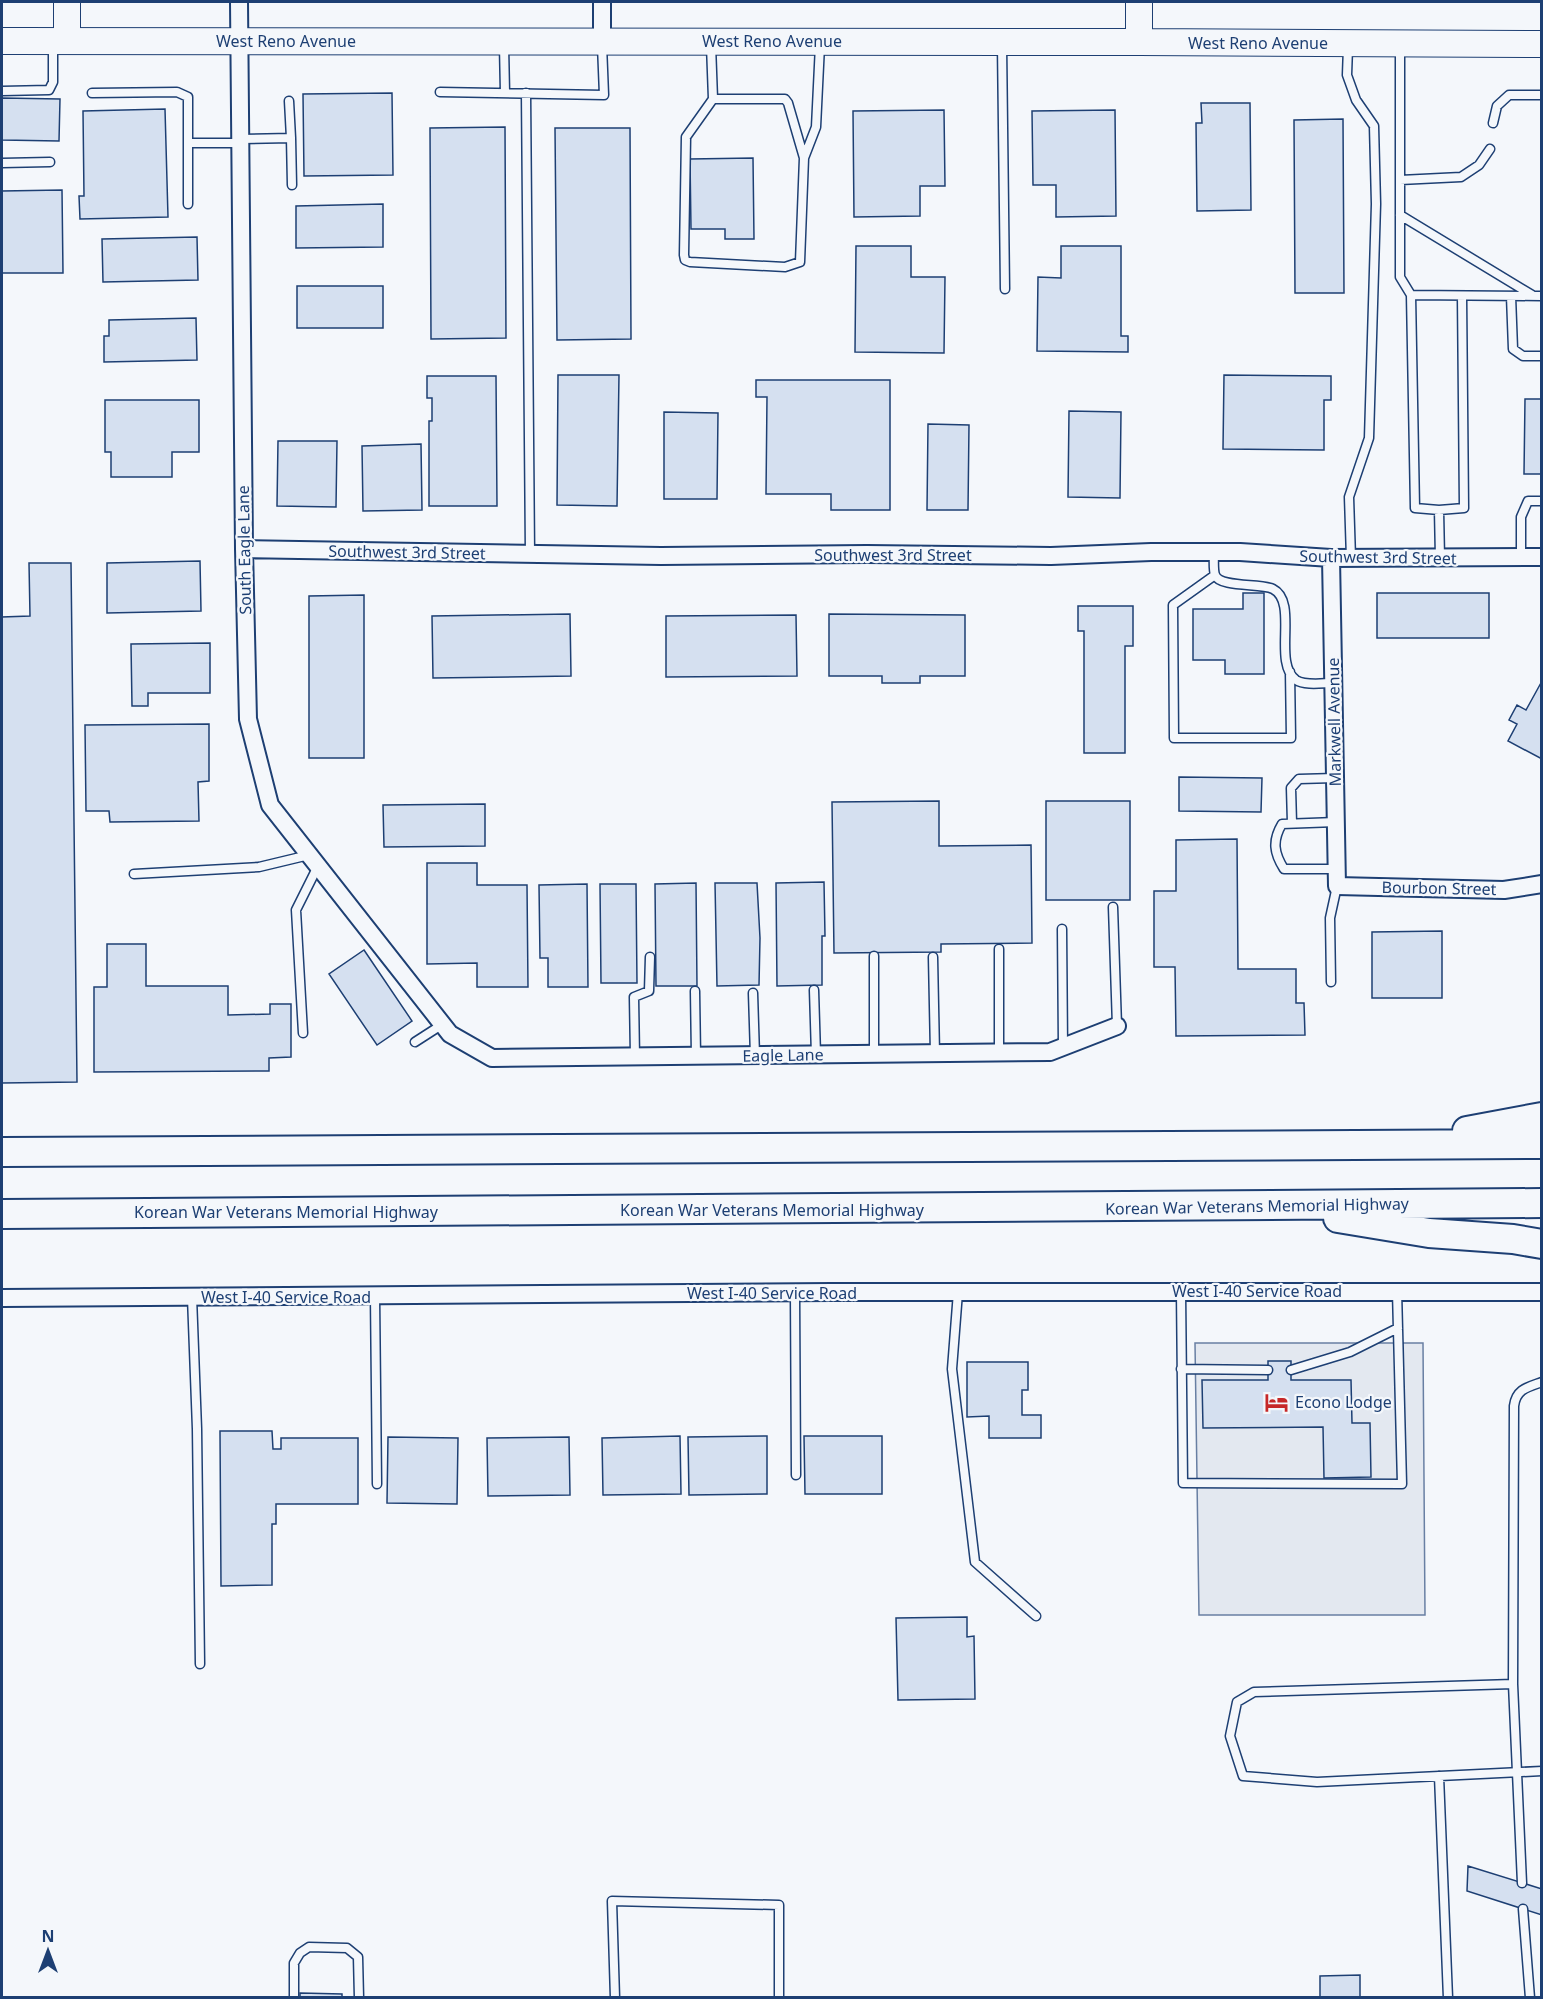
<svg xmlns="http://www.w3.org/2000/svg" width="1543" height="1999" font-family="'Noto Sans',sans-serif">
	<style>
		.parking { fill: #e3e8f0; stroke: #687fa3; stroke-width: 1.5 }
		.building { fill: #d5e0f0; stroke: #1d3f73; stroke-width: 1.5 }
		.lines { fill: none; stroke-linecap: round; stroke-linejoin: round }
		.lane-casing { stroke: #1d3f73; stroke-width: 11 }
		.street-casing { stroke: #1d3f73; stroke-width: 20 }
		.primary-casing { stroke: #1d3f73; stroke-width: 28 }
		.highway-casing { stroke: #1d3f73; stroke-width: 32 }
		.lane { stroke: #f4f7fb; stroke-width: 8 }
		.street { stroke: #f4f7fb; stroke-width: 16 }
		.primary { stroke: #f4f7fb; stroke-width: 26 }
		.highway { stroke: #f4f7fb; stroke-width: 28 }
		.labels { text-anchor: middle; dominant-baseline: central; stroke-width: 4.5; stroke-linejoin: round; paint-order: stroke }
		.street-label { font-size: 16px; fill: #1d3f73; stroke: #f4f7fb }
		.poi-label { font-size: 16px; fill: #1d3f73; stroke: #f4f7fb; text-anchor: start }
	</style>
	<rect width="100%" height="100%" fill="#f4f7fb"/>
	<path class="parking" d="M1195 1343H1423L1425 1615H1199Z"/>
	<path class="building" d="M392 93 393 175 304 176 303 94Z
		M2 98 60 99 59 141 2 140Z
		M1201 103H1250L1251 210 1197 211 1196 123H1202Z
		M165 109 168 217 80 219 79 196H84L83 111Z
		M944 110 945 186H920V216L854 217 853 111Z
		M1115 110 1116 216 1056 217V185H1033L1032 111Z
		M1343 119 1344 293H1295L1294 120Z
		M505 127 506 338 431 339 430 128Z
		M555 128H630L631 339 557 340Z
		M753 158 754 239H725V229H691L690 159Z
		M62 190 63 273H2V191Z
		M383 204V247L296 248V206Z
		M197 237 198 280 103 282 102 239Z
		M856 246H911V277H945L944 353 855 352Z
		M1061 246H1121V336H1128V352L1037 351 1038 277 1061 278Z
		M297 286H383V328H297Z
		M196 318 197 360 104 362V336H109V320Z
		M558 375H619L617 506 557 505Z
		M1224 375 1331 376V400H1324V450L1223 449Z
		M427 376H496L497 506H429V421H432V398H427Z
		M756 380H890V510H831V494H766L767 397H756Z
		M1525 399H1542V474H1524Z
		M105 400H199V452H172V477H111V452H105Z
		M1069 411 1121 412 1120 498 1068 497Z
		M664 412 718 413 717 499H664Z
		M928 424 969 425 968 510H927Z
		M278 441H337L336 507 277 506Z
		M421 444 422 510 363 511 362 446Z
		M200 561 201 611 107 613V563Z
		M29 563H71L77 1082 2 1083V617L30 616Z
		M1243 593H1264V674H1225V660H1193V609H1243Z
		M1377 593H1489V638H1377Z
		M364 595V758H309V596Z
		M1078 606H1133V646H1125V753H1084V631H1078Z
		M570 614 571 676 433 678 432 616Z
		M829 614 965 615V676H920V683H882V676H829Z
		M796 615 797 676 666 677V616Z
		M210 643V693H148V706H132L131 644Z
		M1542 681V759L1508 741 1517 724 1509 720 1517 705 1526 710Z
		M209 724V781L198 782 199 821 110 822 109 811H86L85 725Z
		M1179 777 1262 778 1261 812 1179 811Z
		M939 801V846L1031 845 1032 943 941 944V952L834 953 832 802Z
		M1046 801H1130V900H1046Z
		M485 804V846L384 847 383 805Z
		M1237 839 1238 969H1296V1003H1304L1305 1035 1176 1036 1175 967H1154V891H1176V840Z
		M427 863H477V885H527L528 987H477V963L427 964Z
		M824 882 825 936H822V985L777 986 776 883Z
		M696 883 697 986H656L655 884Z
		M715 883H757L760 938 759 985 717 986Z
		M587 884 588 987H548V958H540L539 885Z
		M600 884H636L637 983H601Z
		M1442 931V998H1372V932Z
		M107 944H146V986H228V1015L270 1014V1004H291V1057L269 1058V1071L94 1072V987H107Z
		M364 950 412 1021 377 1045 329 974Z
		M1268 1361H1291V1380H1351L1352 1423H1370L1371 1477 1324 1478 1323 1427 1203 1428 1202 1380H1268Z
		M967 1362H1028V1390H1022V1415H1041V1438H989V1416L967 1417Z
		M220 1431H272L273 1449H281V1438H358V1504H276V1524H272V1585L221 1586Z
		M680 1436 681 1494 603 1495 602 1438Z
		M767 1436V1494L689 1495 688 1437Z
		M804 1436H882V1494H805Z
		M388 1437 458 1438 457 1504 387 1503Z
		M569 1437 570 1495 488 1496 487 1438Z
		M967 1617V1637L974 1636 975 1699 898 1700 896 1618Z
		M1468 1866 1542 1889V1915L1467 1891Z
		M1360 1975V1998H1320V1976Z
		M300 1993 342 1994V1998H300Z"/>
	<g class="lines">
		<defs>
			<path id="lane" d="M504 45 505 93
				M711 45 713 99H785L788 103 804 158 800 262 785 267 690 262 685 260 684 255 686 137 713 99
				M1002 45 1005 289
				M1348 47 1347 75 1356 100 1374 126 1376 204 1369 438 1349 497 1351 558
				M1400 47V277L1411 295
				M2 91 49 90 53 82V43
				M440 92 604 95 602 45
				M92 93 177 92 188 97V143H239
				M526 93 530 554
				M1493 123 1497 106 1509 95H1542
				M291 138 292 185
				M240 139 291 138 289 101
				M188 143V204
				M804 158 816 127 820 45
				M2 163 50 162
				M1400 180 1461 177 1479 165 1490 149
				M1400 215 1532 295
				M1462 296 1464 508 1439 510 1415 508 1411 295 1542 296
				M1511 296 1513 349 1523 356H1542
				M1439 510 1440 558
				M1214 552C1214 559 1213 569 1215 575 1220 588 1261 583 1273 589 1299 602 1272 663 1296 680 1305 686 1323 683 1333 683
				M1521 558V517L1528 501H1542
				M1215 575 1173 605 1174 738H1291L1290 672
				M1336 822 1282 824C1272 841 1274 853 1284 869H1337
				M1292 823 1291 788 1299 779 1335 778
				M134 874 259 867 309 855
				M1113 907 1117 1026
				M1062 929 1063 1047
				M999 949V1053
				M874 956V1054
				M933 957 935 1054
				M1331 982 1330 918 1337 886
				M814 990 816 1055
				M695 991 696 1056
				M753 993 755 1056
				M303 1033 296 910 318 866
				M415 1042 443 1024
				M635 1057 634 997 649 991 650 957
				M958 1292 952 1369 975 1562 1036 1616
				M1181 1292 1183 1483 1402 1484 1397 1291
				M795 1293 796 1475
				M375 1296 377 1484
				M192 1297 197 1429 200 1664
				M1181 1369 1268 1370
				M1291 1370 1350 1352 1398 1328
				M1513 1684 1254 1692 1237 1702 1230 1736 1243 1776 1317 1782 1542 1771
				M1439 1776 1448 1998
				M1522 1883 1513 1684 1514 1406C1516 1389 1528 1387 1542 1382
				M1523 1909 1530 1998
				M294 1998V1963L300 1953 309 1947 347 1948 358 1957 359 1998
				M615 1998 612 1901 779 1905V1998"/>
			<path id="street" d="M239 2 244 549 248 719 270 805 450 1034 492 1058 1050 1052 1117 1026
				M602 2V41
				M244 549 661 556 867 554 1051 556 1151 552H1240L1331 558 1542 557
				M1331 558 1337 886 1504 890 1542 884
				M2 1298 832 1292H1542"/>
			<path id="primary" d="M1139 2V42
				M2 41 1139 42 1542 44
				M67 41V2"/>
			<path id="highway" d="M1467 1131 1542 1117
				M2 1152 1542 1144
				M2 1214 1542 1203
				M1338 1218 1429 1233 1513 1239 1542 1244"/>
		</defs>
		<use href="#lane" class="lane-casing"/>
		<use href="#street" class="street-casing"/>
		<use href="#primary" class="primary-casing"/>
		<use href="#highway" class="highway-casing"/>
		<use href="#lane" class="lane"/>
		<use href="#street" class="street"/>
		<use href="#primary" class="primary"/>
		<use href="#highway" class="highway"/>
	</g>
	<defs>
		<symbol id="hotel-bare" viewBox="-9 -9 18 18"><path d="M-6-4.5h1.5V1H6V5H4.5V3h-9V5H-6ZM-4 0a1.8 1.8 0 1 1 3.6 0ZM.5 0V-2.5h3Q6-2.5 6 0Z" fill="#c62828" stroke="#f4f7fb" stroke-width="2.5" paint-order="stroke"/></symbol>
	</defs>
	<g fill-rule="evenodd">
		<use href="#hotel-bare" x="1260" y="1386" width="33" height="33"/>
	</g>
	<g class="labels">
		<g class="street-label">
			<text x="286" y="41">West Reno Avenue</text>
			<text x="772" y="41">West Reno Avenue</text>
			<text x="1258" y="43">West Reno Avenue</text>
			<text transform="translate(244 550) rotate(-91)">South Eagle Lane</text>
			<text transform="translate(407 552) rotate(1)">Southwest 3rd Street</text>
			<text x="893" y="555">Southwest 3rd Street</text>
			<text transform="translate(1378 557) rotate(1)">Southwest 3rd Street</text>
			<text transform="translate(1334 722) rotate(-91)">Markwell Avenue</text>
			<text transform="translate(1439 888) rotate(1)">Bourbon Street</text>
			<text transform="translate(783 1055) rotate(-1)">Eagle Lane</text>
			<text transform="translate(1257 1206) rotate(-1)">Korean War Veterans Memorial Highway</text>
			<text x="772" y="1210">Korean War Veterans Memorial Highway</text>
			<text x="286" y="1212">Korean War Veterans Memorial Highway</text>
			<text x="1257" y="1291">West I-40 Service Road</text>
			<text x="772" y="1293">West I-40 Service Road</text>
			<text x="286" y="1297">West I-40 Service Road</text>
		</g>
		<g class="poi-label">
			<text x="1295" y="1402">Econo Lodge</text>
		</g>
	</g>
	<rect width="1543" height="1999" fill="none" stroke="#1d3f73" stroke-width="6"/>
	<g transform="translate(48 1951)" stroke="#f4f7fb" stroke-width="4.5" paint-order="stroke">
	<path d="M0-4.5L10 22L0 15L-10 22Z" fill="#1d3f73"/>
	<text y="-9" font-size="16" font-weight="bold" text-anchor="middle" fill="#1d3f73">N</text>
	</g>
</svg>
